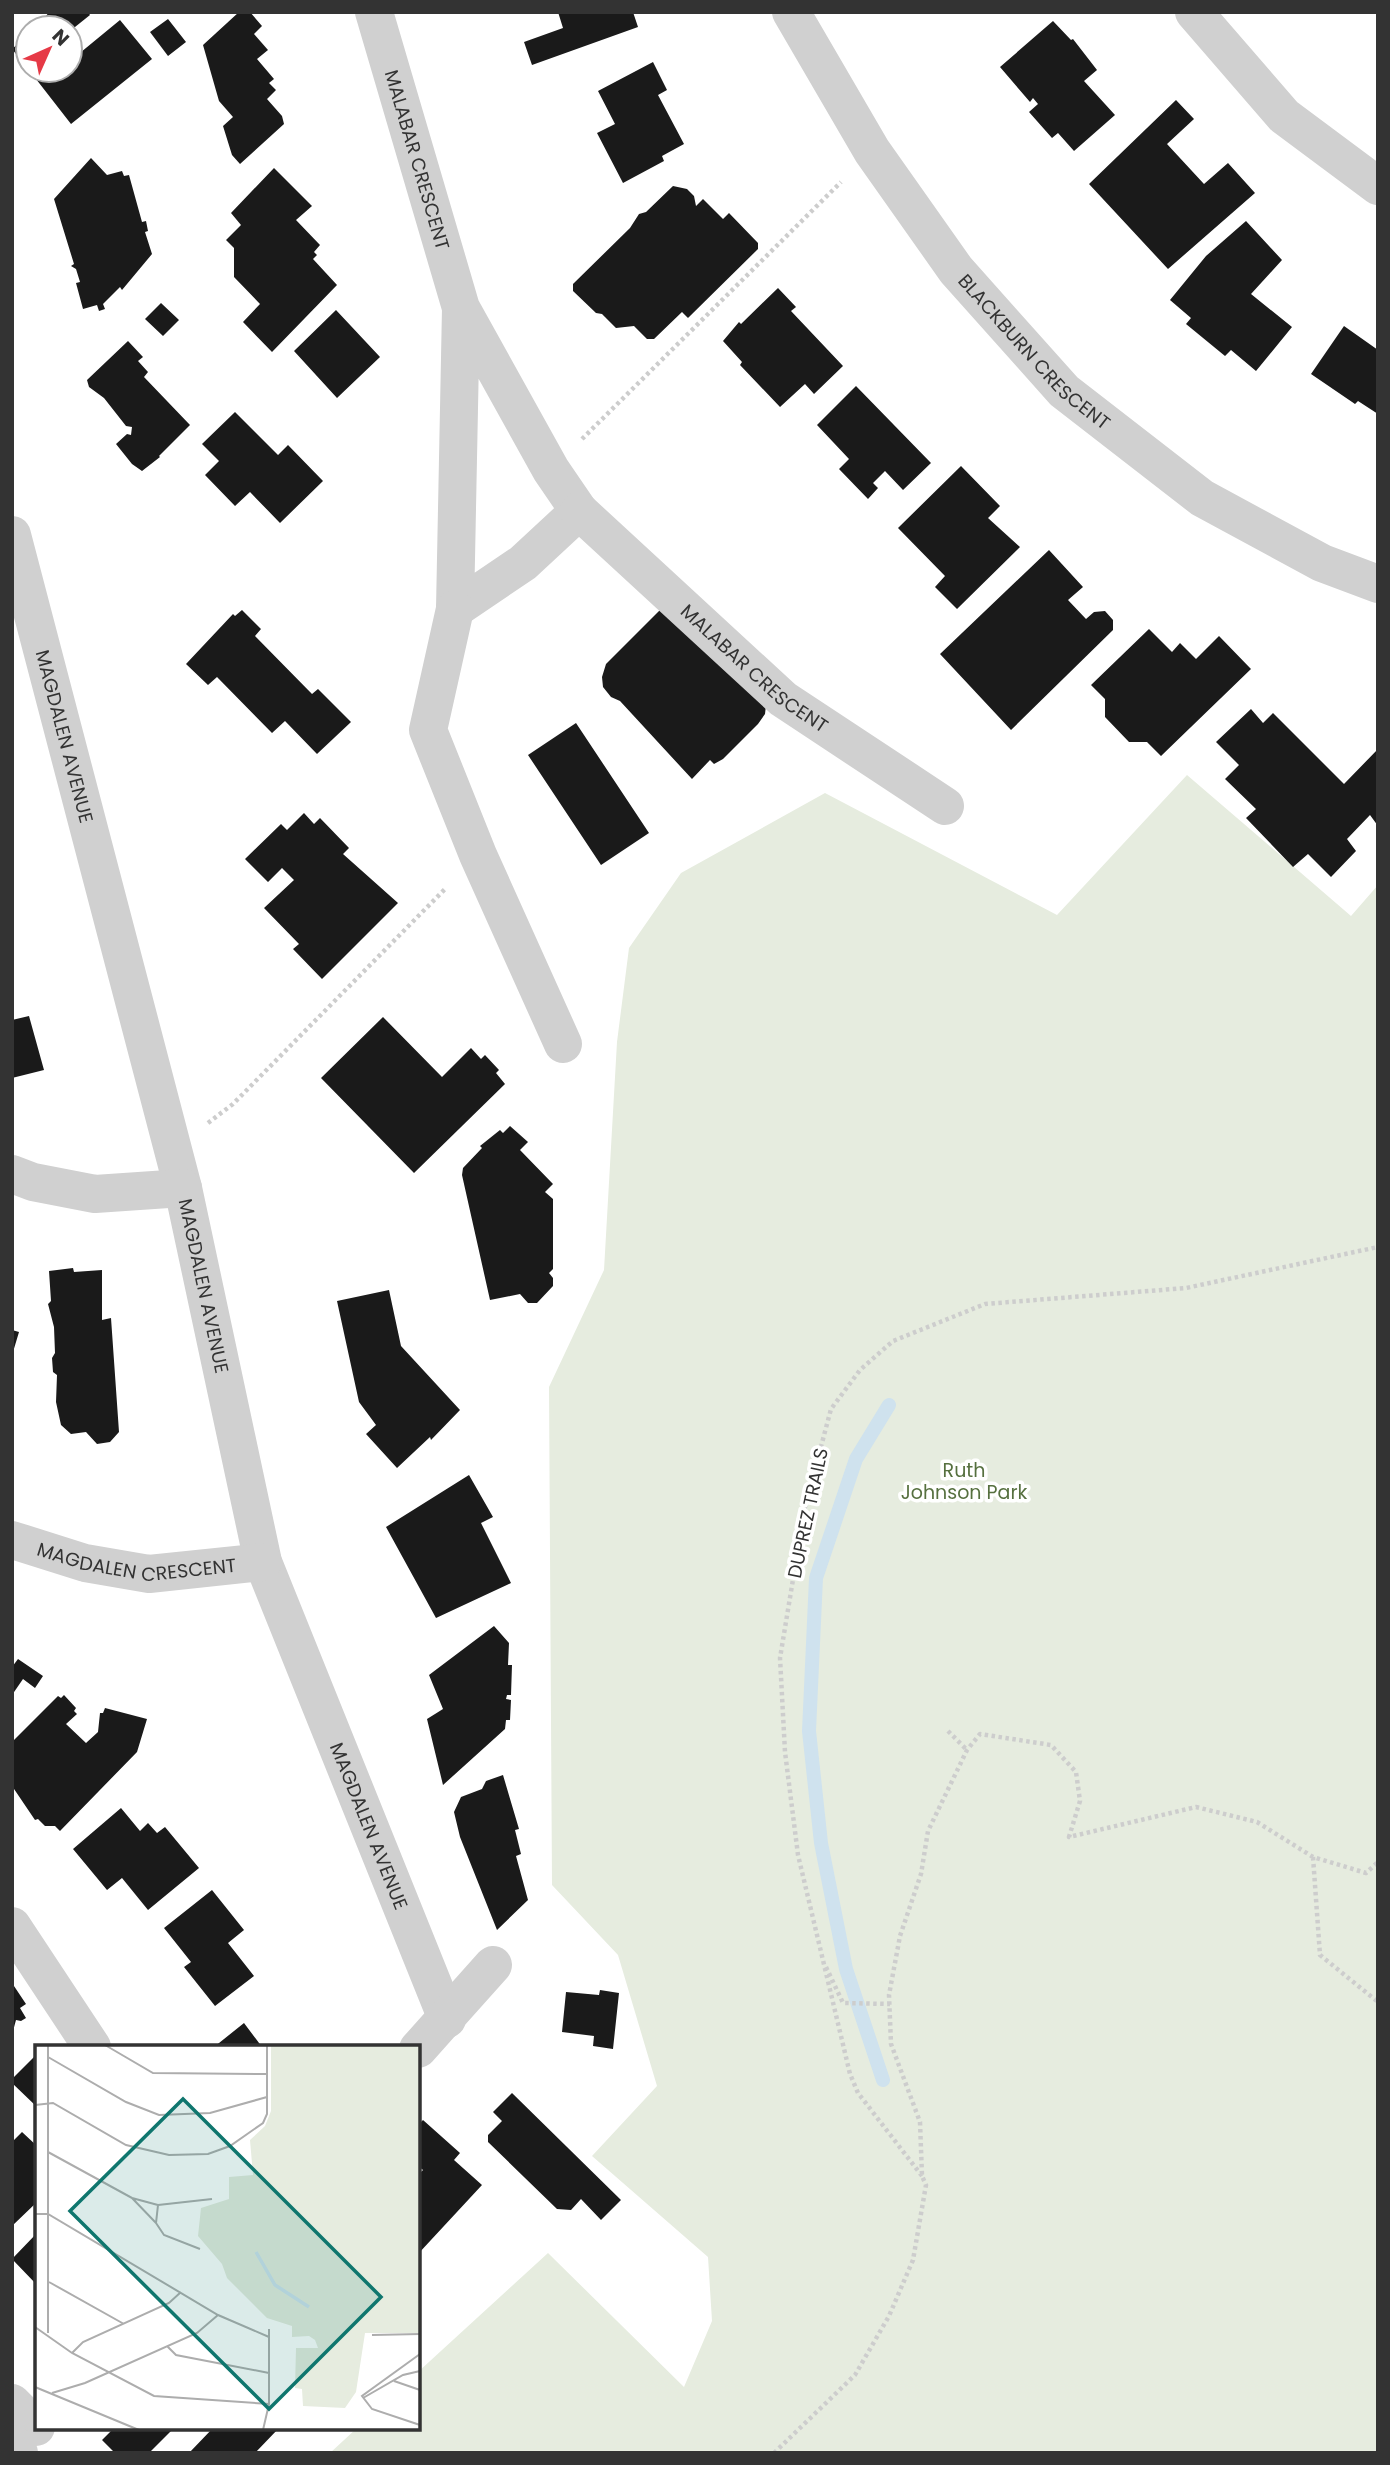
<svg xmlns="http://www.w3.org/2000/svg" width="1390" height="2465" font-family="Poppins,sans-serif">
	<style>
		.green { fill: #e6ecdf }
		.lines { fill: none; stroke-linecap: round; stroke-linejoin: round }
		.stream { stroke: #cfe2ee; stroke-width: 14 }
		.building { fill: #1a1a1a }
		.path { stroke: #cdcdcd; stroke-width: 4.5; stroke-dasharray: 3.5 3.5; stroke-linecap: butt }
		.minor { stroke: #d0d0d0; stroke-width: 38 }
		.labels { text-anchor: middle; dominant-baseline: central; stroke-width: 7; stroke-linejoin: round; paint-order: stroke }
		.street-label { font-size: 19px; fill: #333; stroke: #fff }
		.park-label { font-size: 19px; fill: #56703f; stroke: #fff }
		.inset-river { fill: none; stroke: #cfe2ee; stroke-width: 3.5 }
		.inset-road { fill: none; stroke: #adadad; stroke-width: 2 }
		.view { fill: #0f766e; fill-opacity: 0.15; stroke: #0f766e; stroke-width: 3.5 }
		.inset-edge { fill: none; stroke: #333; stroke-width: 3.5 }
	</style>
	<rect width="100%" height="100%" fill="#fff"/>
	<path class="green" d="M1187 775 1351 916 1378 885V2453H330L357 2428H418V2372L548 2253 684 2387 712 2321 708 2257 592 2156 657 2086 618 1955 552 1885 549 1387 604 1270 617 1042 629 948 681 873 825 793 1057 915Z"/>
	<g class="lines">
		<path class="stream" d="M883 2080 846 1969 821 1843 809 1731 816 1578 856 1459 889 1405"/>
	</g>
	<path class="building" d="M49 12H88L90 15 70 31V28H37Z
		M239 12H250L262 26 254 34 268 50 257 59 274 79 269 83 276 90 267 99 282 116 284 124 240 164 232 155 223 126 233 117 219 101 203 45Z
		M558 12H633L638 27 532 65 524 42 563 28Z
		M168 19 186 42 168 56 150 32Z
		M120 20 152 59 71 124 29 70H70V50L75 57Z
		M1053 21 1071 40 1073 39 1097 70 1084 81 1115 115 1074 151 1058 133 1052 138 1029 112 1038 104 1033 98 1030 102 1000 67Z
		M28 35V69L12 49Z
		M653 62 667 90 658 95 684 144 662 156 664 161 623 183 597 133 615 124 598 91Z
		M1176 100 1194 119 1167 144 1204 184 1228 163 1255 193 1168 269 1089 184Z
		M91 158 107 175 122 171 124 176 129 175 142 222 146 221 148 231 145 232 152 254 122 290 120 287 103 304 105 309 99 311 97 305 83 309 76 283 80 282 76 269 71 266 74 264 54 199Z
		M274 168 312 206 296 220 320 245 314 252 317 255 313 259 337 285 272 352 243 322 260 304 234 277V248L226 240 241 225 231 213Z
		M673 186 687 189 694 196 696 206 703 199 723 219 729 213 758 243V249L688 318 682 312 654 339H647L634 326 616 328 602 314 596 313 573 291V284L630 228 639 214 646 212Z
		M1246 221 1282 260 1251 294 1292 327 1256 371 1231 350 1225 356 1186 324 1191 318 1170 300 1206 256Z
		M778 288 796 307 791 311 843 366 814 394 805 384 780 407 740 365 742 362 723 341 739 322 741 324Z
		M161 303 179 320 163 336 145 319Z
		M336 310 380 357 337 398 294 351Z
		M1344 326 1378 350V414L1358 401 1355 404 1311 374Z
		M128 341 143 357 138 361 148 372 144 377 190 425 159 456 160 457 142 471 132 464 116 444 127 434 131 435 132 427 126 426 104 398 89 387 87 380Z
		M856 386 931 463 903 490 885 471 873 483 878 488 868 499 839 469 849 459 817 425Z
		M235 412 278 455 288 445 323 481 280 523 250 492 235 506 205 475 219 461 202 444Z
		M961 466 1000 506 988 518 1020 547 957 609 935 587 945 576 898 528Z
		M1049 550 1083 587 1068 600 1086 619 1094 612 1105 611 1113 620V630L1011 730 940 654Z
		M665 605 766 705 765 714 758 724 723 759 714 764 710 760 692 779 620 701 611 697 603 687 602 677 606 664Z
		M242 610 261 629 255 636 312 694 318 689 351 722 317 754 285 721 272 733 217 677 208 685 186 664 233 614 235 616Z
		M1149 629 1172 652 1180 643 1196 659 1219 636 1251 669 1161 756 1147 742H1129L1105 717V699L1091 685Z
		M1251 709 1263 723 1273 713 1344 784 1378 749V826L1370 815 1347 839 1356 851 1331 877 1308 854 1293 867 1246 818 1256 809 1225 779 1239 765 1216 742Z
		M576 723 649 833 601 865 528 755Z
		M304 813 314 824 320 818 349 848 343 854 398 903 322 979 293 949 299 944 264 908 294 880 282 868 268 882 245 859 281 824 287 830Z
		M29 1016 44 1070 12 1078V1020Z
		M383 1017 442 1077 471 1048 481 1059 485 1055 499 1070 496 1073 505 1084 414 1173 321 1078Z
		M510 1126 528 1142 520 1150 553 1184 545 1192 553 1199V1269L549 1273 553 1278V1286L537 1303H528L520 1294 490 1300 462 1175 463 1168 482 1148 480 1146 500 1130 503 1133Z
		M73 1268 74 1272 102 1270V1320L111 1318 119 1432 110 1442 97 1444 86 1432 71 1434 61 1425 56 1402 57 1375 53 1372 52 1358 55 1353 54 1327 48 1304 51 1301 49 1271Z
		M389 1290 401 1346 460 1410 431 1440 430 1437 397 1468 366 1434 376 1425 359 1402 337 1301Z
		M12 1330 19 1332 13 1352H12Z
		M469 1475 493 1517 481 1523 511 1583 436 1618 386 1527Z
		M494 1626 509 1643 508 1665H512L511 1695H507L506 1699 511 1700 510 1720H506L505 1729 443 1785 427 1719 443 1709 429 1675Z
		M18 1659 43 1676 35 1688 23 1679 12 1695V1667Z
		M64 1695 76 1708 74 1711 77 1714 66 1724 86 1743 98 1732 100 1713H103L105 1708 147 1719 137 1752 60 1831 55 1826H45L38 1819 35 1820 12 1786V1738L14 1740 58 1696 61 1698Z
		M503 1775 519 1829 515 1830 521 1854 516 1856 528 1900 497 1930 460 1837 454 1812 461 1797 482 1789 486 1781Z
		M121 1808 140 1831 148 1823 157 1833 165 1827 199 1868 148 1910 122 1878 107 1890 73 1849Z
		M212 1890 244 1930 228 1943 254 1976 215 2006 184 1967 191 1962 164 1928Z
		M12 1983 26 2004 20 2008 26 2018 21 2021 16 2020 13 2031Z
		M600 1990 619 1993 613 2049 593 2046 594 2036 562 2032 566 1992 599 1995Z
		M244 2023 262 2047H214Z
		M37 2054V2107L12 2083V2079Z
		M512 2093 621 2200 601 2220 581 2199 571 2210 557 2209 488 2142V2135L502 2121 493 2112Z
		M423 2120 460 2153 454 2160 482 2185 418 2254V2175L423 2170 418 2166V2125Z
		M22 2132 37 2146V2202L12 2226V2142Z
		M37 2233V2285L12 2259Z
		M114 2428H174L149 2453H115L102 2440Z
		M213 2428H279L255 2453H189Z"/>
	<g class="lines">
		<path class="path" d="M582 439 841 182
			M208 1123 233 1104 446 888
			M948 1731 967 1750
			M1313 1857 1320 1955 1378 2002
			M826 1967 843 2003 890 2004
			M922 2176 858 2093 850 2074 798 1855 785 1752 780 1658 805 1507 831 1409 860 1370 893 1341 985 1304 1186 1288 1378 1247
			M774 2453 855 2375 889 2316 913 2260 926 2185 922 2176 920 2122 891 2044 889 1995 900 1936 921 1874 928 1831 967 1750 980 1734 1051 1745 1076 1772 1080 1801 1069 1837 1196 1807 1257 1822 1313 1857 1366 1873 1378 1862"/>
		<g class="minor">
			<path id="s1" d="M374 12 461 308 551 470 579 511 523 563 455 609 461 308"/>
			<path id="s2" d="M791 12 872 151 956 270 1064 391 1202 498 1322 563 1378 584"/>
			<path d="M1194 12 1284 116 1378 186"/>
			<path id="s3" d="M579 511 783 699 945 806"/>
			<path id="s4" d="M12 535 183 1188 263 1562 447 2019"/>
			<path d="M455 609 428 730 478 855 563 1044"/>
			<path d="M12 1174 33 1182 95 1194 183 1188"/>
			<path id="s5" d="M12 1540 85 1563 149 1574 263 1562"/>
			<path d="M12 1926 92 2047"/>
			<path d="M418 2049 493 1965"/>
			<path d="M12 2403 36 2427"/>
			<path d="M13 2443 19 2453"/>
		</g>
	</g>
	<g class="labels">
		<g class="street-label">
			<text stroke="none"><textPath href="#s1" startOffset="154">MALABAR CRESCENT</textPath></text>
			<text stroke="none"><textPath href="#s2" startOffset="420">BLACKBURN CRESCENT</textPath></text>
			<text stroke="none"><textPath href="#s3" startOffset="236">MALABAR CRESCENT</textPath></text>
			<text stroke="none"><textPath href="#s4" startOffset="208">MAGDALEN AVENUE</textPath></text>
			<text stroke="none"><textPath href="#s4" startOffset="775">MAGDALEN AVENUE</textPath></text>
			<text transform="translate(808 1513) rotate(-78)">DUPREZ TRAILS</text>
			<text stroke="none"><textPath href="#s5" startOffset="128">MAGDALEN CRESCENT</textPath></text>
			<text stroke="none"><textPath href="#s4" startOffset="1342">MAGDALEN AVENUE</textPath></text>
		</g>
		<g class="park-label">
			<text x="964" y="1470">Ruth<tspan x="964" dy="22">Johnson Park</tspan></text>
		</g>
	</g>
	<g transform="translate(35 2045)">
		<rect width="385" height="385" fill="#fff"/>
		<path d="M236 0H385V288H330L321 347 310 363 268 361 267 344 260 343 261 303H283L280 295 274 291 257 292V281L232 273 192 233 187 219 163 191 166 163 194 154V132L218 130 215 95 230 81 236 66Z" fill="#e6ecdf"/>
		<path class="inset-river" d="M221 207 240 240 274 262"/>
		<path class="inset-road" d="M70 0 118 28 232 29M13 12 91 57 124 70 175 68 232 52M0 60 18 58 91 100 134 110 173 109 195 101 228 78 232 69V0M13 107 97 153 123 160 121 178 97 153M123 160 177 154M0 169H13L183 270 234 292M121 178 129 190 165 204M14 237 89 279M0 282 37 308 119 351 234 359M13 288V0M337 290 385 289M132 301 141 310 234 328M37 308 48 297 134 258 146 247M385 309 327 351 337 364 385 380M359 336 385 345M0 342 104 385M17 348 50 338 162 288 183 270M328 353 368 330 385 326M228 385 234 359V284"/>
		<path class="view" d="M148 54 346 252 234 364 35 166Z"/>
		<rect width="385" height="385" class="inset-edge"/>
	</g>
	<rect width="1390" height="2465" fill="none" stroke="#333333" stroke-width="28"/>
	<g transform="translate(49 49) rotate(45)"><circle r="33" fill="#ffffff" stroke="#adadad" stroke-width="2"/>
	<path d="M0-5L12 26L0 18L-12 26Z" fill="#e63946"/>
	<text y="-10" font-size="19" font-weight="bold" text-anchor="middle" fill="#333333">N</text>
	</g>
</svg>
